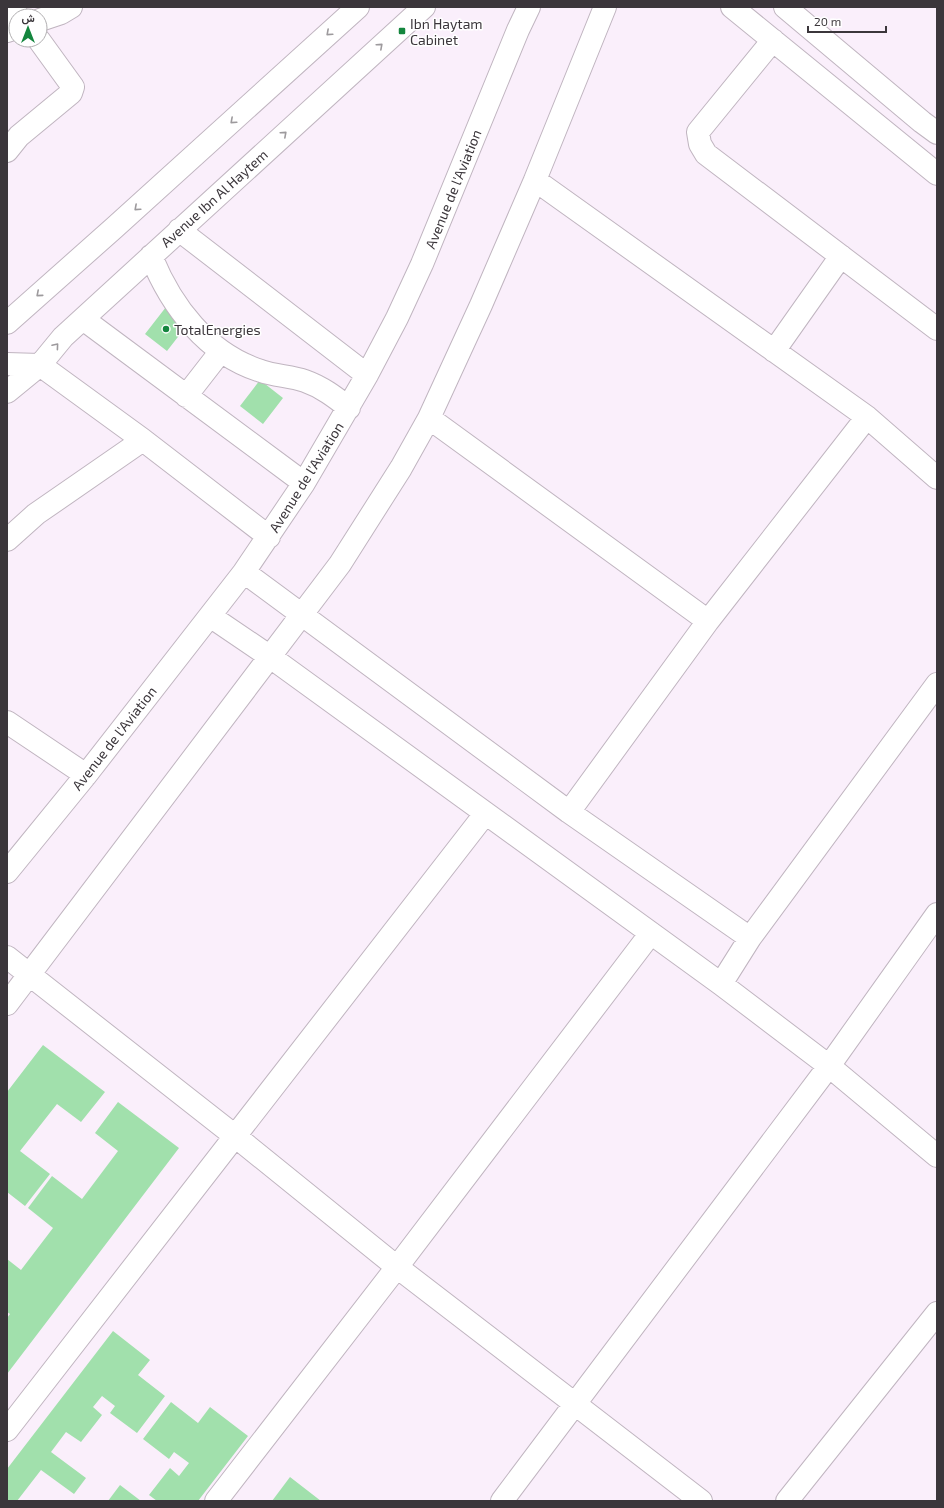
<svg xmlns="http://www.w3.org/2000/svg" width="944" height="1508" font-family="'Exo 2',Vazirmatn,sans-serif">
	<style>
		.building { fill: #a1e0ac }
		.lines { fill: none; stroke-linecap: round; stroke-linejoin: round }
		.minor-casing { stroke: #c0b5c0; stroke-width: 24 }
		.minor { stroke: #fff; stroke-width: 22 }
		.oneway { stroke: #9d9a9d }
		.poi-dot { fill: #14863e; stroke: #fff; stroke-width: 1.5 }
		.labels { text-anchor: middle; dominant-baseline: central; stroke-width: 3; stroke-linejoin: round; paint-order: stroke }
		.poi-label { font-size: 14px; fill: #3b363b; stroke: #fff; text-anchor: start }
		.street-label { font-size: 14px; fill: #3b363b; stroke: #fff }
	</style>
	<rect width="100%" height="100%" fill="#faeffb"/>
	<path class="building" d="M166 307 188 324 167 351 145 334Z
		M260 380 283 398 263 424 240 406Z
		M43 1045 105 1092 81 1122 57 1104 20 1151 50 1174 25 1206 7 1192V1092Z
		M118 1102 179 1148 7 1374V1318L10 1314 7 1312V1259L21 1270 53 1228 28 1208 52 1176 82 1199 118 1151 95 1133Z
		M113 1331 150 1360 138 1375 165 1396 137 1433 110 1413 115 1406 102 1396 93 1407 102 1415 81 1442 66 1432 51 1452 86 1478 74 1494 41 1470 17 1501H7V1469Z
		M171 1402 198 1423 210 1407 248 1436 198 1501H157L149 1495 170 1468 179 1476 189 1463 174 1452 169 1459 143 1439Z
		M290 1477 321 1501H272Z
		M120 1485 141 1501H108Z"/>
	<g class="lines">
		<defs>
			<path id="minor" d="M11 7 18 16
				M732 7 937 174
				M785 7 922 122 937 133
				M40 20 61 13 71 7
				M7 31 16 28
				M773 40 698 132 700 144 706 154 937 329
				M7 151 19 136 71 93 73 87 39 40
				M535 180 867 417 937 478
				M179 230 367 375
				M151 256C171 306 207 354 261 371 275 376 291 376 305 381 322 387 335 397 349 408
				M83 319 304 483
				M7 323 114 228 358 7
				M774 351 841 256
				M7 364 40 365 143 440 269 537
				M7 392 40 365 63 337 424 7
				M186 396 221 351
				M429 418 481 305 535 180 605 7
				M7 540 36 514 143 440
				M244 572 569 812 750 938
				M210 616 269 656 721 984 829 1066 937 1156
				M7 722 86 775
				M569 812 708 621 867 417
				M7 872 86 775 244 572 304 483 367 375 397 318 422 264 518 30 529 7
				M7 957 235 1136 397 1267 701 1501
				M721 984 750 938 937 684
				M7 1004 340 564 401 468 429 418 708 621
				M7 1430 485 814
				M216 1501 397 1267 651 933
				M502 1501 829 1066 937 914
				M787 1501 937 1313"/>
		</defs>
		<use href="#minor" class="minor-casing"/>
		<use href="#minor" class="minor"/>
	</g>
	<defs><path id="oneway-chevron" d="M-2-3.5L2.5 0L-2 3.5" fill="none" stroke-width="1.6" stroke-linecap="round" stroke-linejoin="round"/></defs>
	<g class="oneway">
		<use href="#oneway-chevron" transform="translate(329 33) rotate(138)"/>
		<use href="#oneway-chevron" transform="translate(380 46) rotate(-42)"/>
		<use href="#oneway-chevron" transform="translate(233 121) rotate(138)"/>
		<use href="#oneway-chevron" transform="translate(284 134) rotate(-42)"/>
		<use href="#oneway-chevron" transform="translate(137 208) rotate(138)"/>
		<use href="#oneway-chevron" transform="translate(39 294) rotate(139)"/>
		<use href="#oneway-chevron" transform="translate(56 346) rotate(-50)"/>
	</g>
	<g class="poi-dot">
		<rect x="398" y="27" width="8" height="8" rx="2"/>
		<circle cx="166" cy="329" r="4"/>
	</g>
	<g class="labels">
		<g class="poi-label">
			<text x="410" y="23">Ibn Haytam<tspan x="410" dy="16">Cabinet</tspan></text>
			<text x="174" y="329">TotalEnergies</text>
		</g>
		<g class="street-label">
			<text transform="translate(453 189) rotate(-68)">Avenue de l'Aviation</text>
			<text transform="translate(214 198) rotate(-42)">Avenue Ibn Al Haytem</text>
			<text transform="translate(306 477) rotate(-58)">Avenue de l'Aviation</text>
			<text transform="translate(114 738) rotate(-52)">Avenue de l'Aviation</text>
		</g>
	</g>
	<rect width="944" height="1508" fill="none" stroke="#3b363b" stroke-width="16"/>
	<g transform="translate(28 28)"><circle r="19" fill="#ffffff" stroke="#b1afb1"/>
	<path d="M0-3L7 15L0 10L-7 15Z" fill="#14863e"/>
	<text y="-6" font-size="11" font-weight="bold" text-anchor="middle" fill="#3b363b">ش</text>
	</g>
	<path d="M808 26v6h78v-6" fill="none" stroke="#3b363b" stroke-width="2"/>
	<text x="814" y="26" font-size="12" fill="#3b363b" stroke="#ffffff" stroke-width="3" paint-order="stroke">20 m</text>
</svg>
